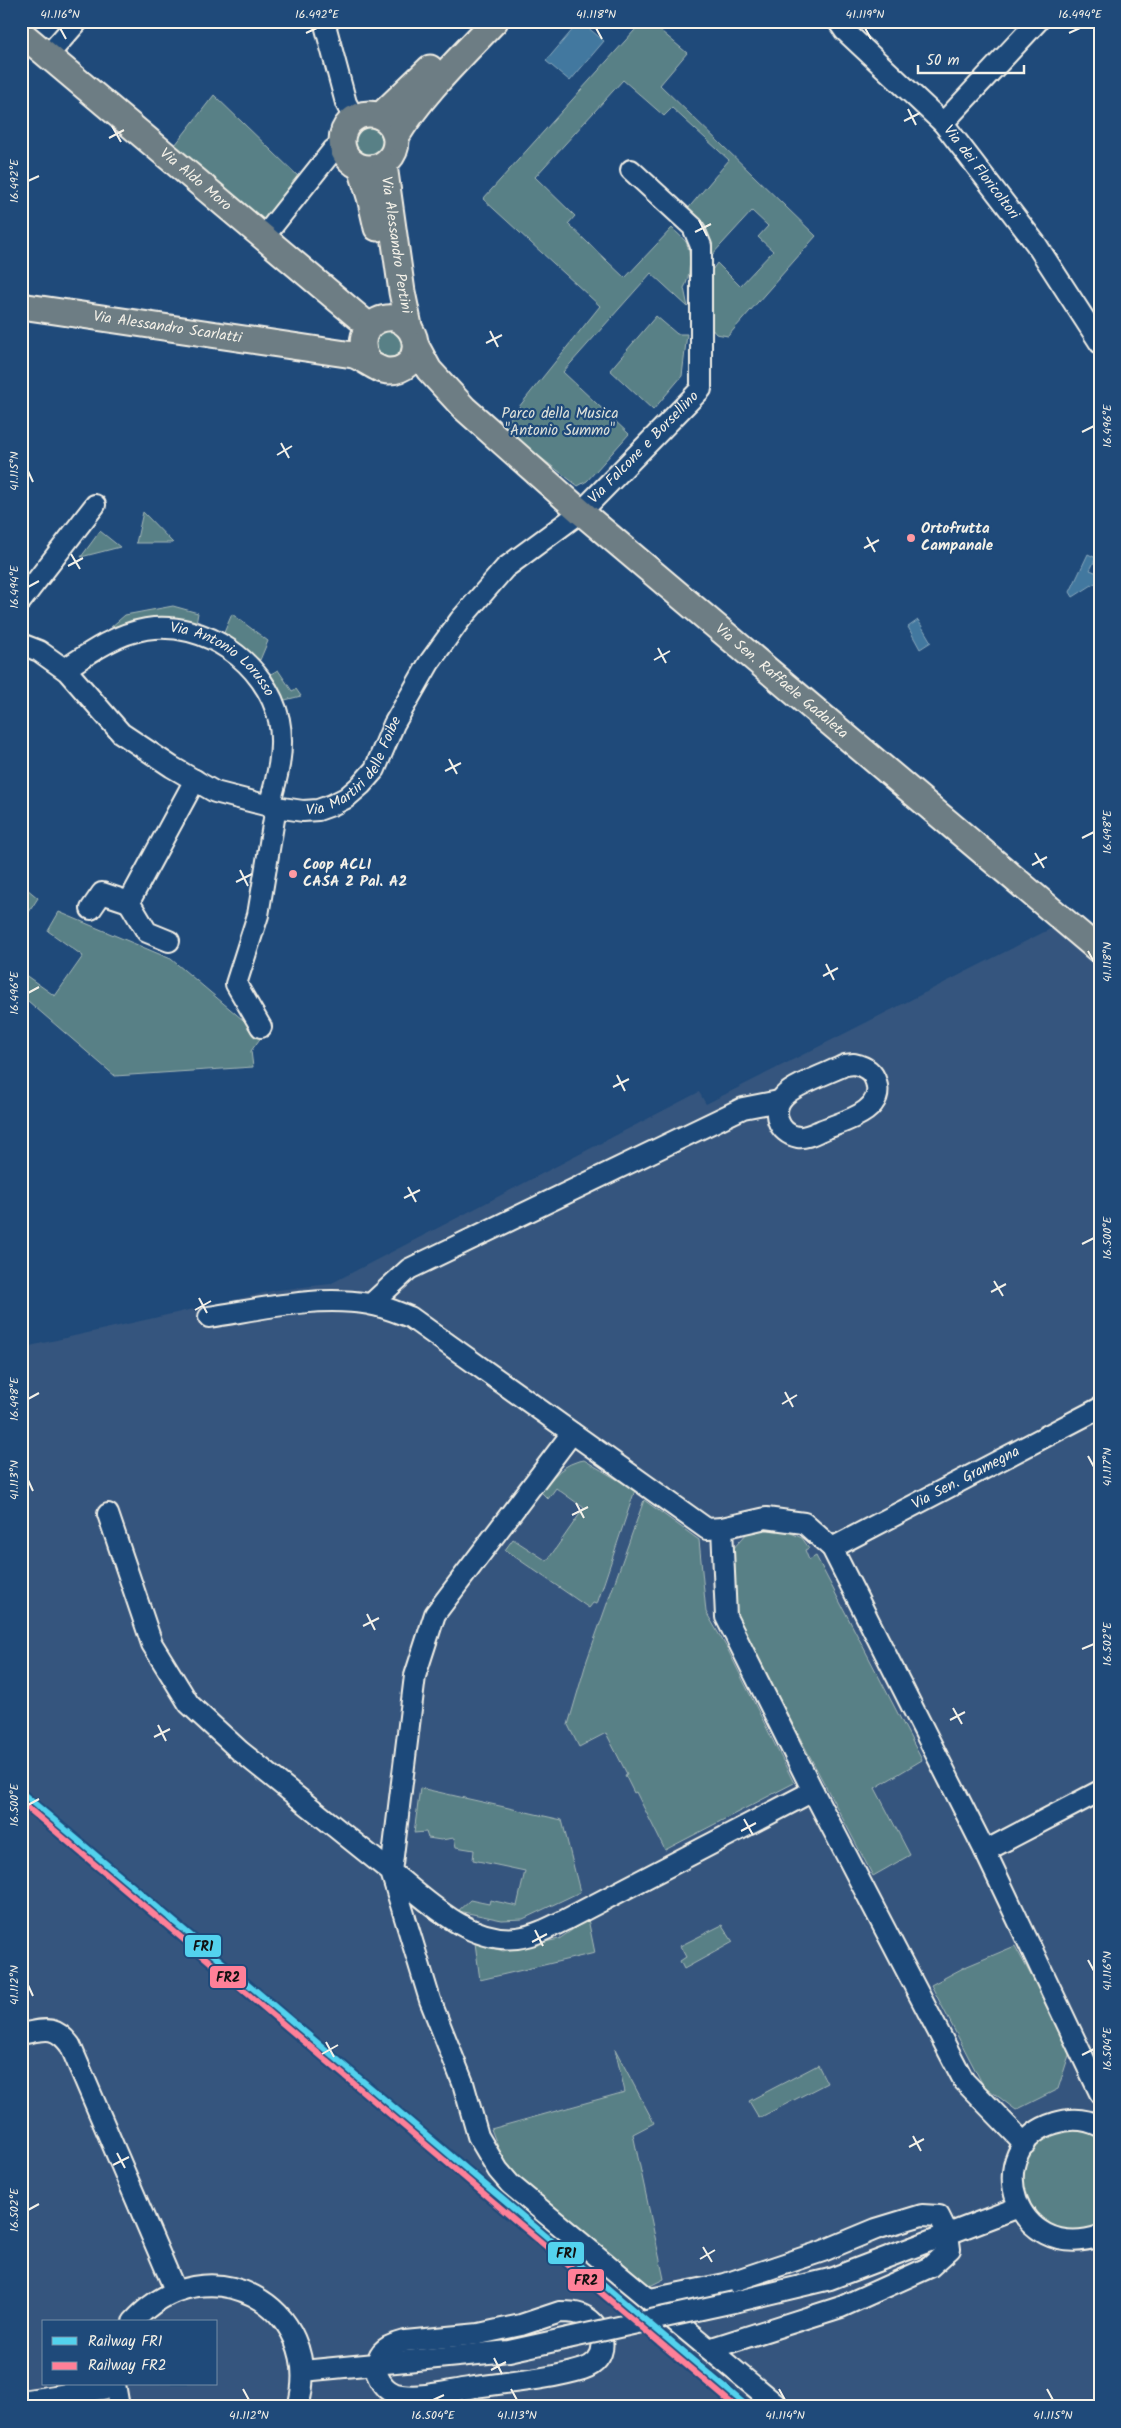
<svg xmlns="http://www.w3.org/2000/svg" width="1121" height="2428" font-family="Kalam,sans-serif">
	<style>
		.built { fill: #34557e; fill-rule: evenodd }
		.green { fill: #588086; stroke: #a6b8b7 }
		.water { fill: #42789f; stroke: #89a8bc }
		.lines { fill: none; stroke-linecap: round; stroke-linejoin: round }
		.minor-casing { stroke: #f4f1e8; stroke-width: 24 }
		.major-casing { stroke: #f4f1e8; stroke-width: 29 }
		.minor { stroke: #1f4a7a; stroke-width: 20 }
		.major { stroke: #6d7d84; stroke-width: 25 }
		.minor-bridge-casing { stroke: #f4f1e8; stroke-width: 24; stroke-linecap: butt }
		.minor-bridge { stroke: #1f4a7a; stroke-width: 20 }
		.rail-1-casing { stroke: #1f4a7a; stroke-width: 10 }
		.rail-2-casing { stroke: #1f4a7a; stroke-width: 10 }
		.rail-1 { stroke: #53d2ee; stroke-width: 6 }
		.rail-2 { stroke: #ff8098; stroke-width: 6 }
		.ticks { fill: none; stroke: #f4f1e8; stroke-width: 2 }
		.poi-dot { fill: #ff9aa2; stroke: #1f4a7a; stroke-width: 2 }
		.labels { text-anchor: middle; dominant-baseline: central; stroke-width: 4.5; stroke-linejoin: round; paint-order: stroke }
		.street-label { font-size: 15px; fill: #f4f1e8; stroke: #1f4a7a }
		.park-label { font-size: 15px; fill: #dde0d9; stroke: #1f4a7a }
		.poi-label { font-size: 15px; font-weight: bold; fill: #f4f1e8; stroke: #1f4a7a; text-anchor: start }
		.line-badge { stroke: #1f4a7a; stroke-width: 2 }
		.pale-badge-label { font-size: 14px; text-anchor: middle; font-weight: bold; fill: #111 }
		.neatline { fill: none; stroke: #f4f1e8; stroke-width: 2 }
		.ticks-label { font-size: 12px; text-anchor: middle; fill: #f4f1e8 }
	</style>
	<rect width="100%" height="100%" fill="#1f4a7a"/>
	<filter id="ink" filterUnits="userSpaceOnUse"><feTurbulence type="fractalNoise" baseFrequency=".02" numOctaves="2"/><feDisplacementMap in="SourceGraphic" scale="10" xChannelSelector="R" yChannelSelector="G"/><feConvolveMatrix kernelMatrix="1 2 1 2 8 2 1 2 1" color-interpolation-filters="sRGB"/></filter>
	<g filter="url(#ink)">
		<path class="built" d="M1052 928 1100 969V2407H21V1348L277 1290 330 1284 699 1092 706 1104ZM44 2322H216V2384H44Z"/>
		<path class="green" d="M643 21H649L687 53 660 85 816 236 728 336 716 334 711 328 710 273 717 263 740 286 773 251 758 237 768 226 752 211 711 256 709 245 686 211 729 160 672 108 664 116 623 80 535 177 575 216 568 224 625 278 672 228C676 232 682 237 686 242 692 252 690 279 684 288L688 307 651 273 563 372 629 434 587 481 578 486 502 428 600 306 483 199Z
			M214 95 302 180 267 228 172 149Z
			M352 141a16 16 0 1 1 32 0a16 16 0 1 1-32 0Z
			M656 316 677 334H687L682 376 653 410 610 370Z
			M391 328 404 338 402 354 392 360 377 355 373 339 376 334Z
			M143 512 173 543H136Z
			M100 531 120 547 81 557Z
			M173 606 198 613 196 624C167 615 140 621 111 627L125 615Z
			M232 614 268 641 260 660 223 635Z
			M278 670 292 691 296 689 301 696 281 701 276 686 269 675Z
			M21 884 38 898 27 915 21 911Z
			M59 912 171 959 262 1036 251 1051 253 1067 115 1076 21 995V972L55 996 83 956 48 931Z
			M584 1460 635 1490 597 1604 593 1603 589 1608 505 1550 513 1539 547 1561 584 1508 556 1488 548 1499 541 1492C553 1476 564 1463 584 1460Z
			M644 1500 699 1540 706 1612 727 1648 794 1783 665 1850 636 1792 634 1793 625 1775 627 1774 606 1733 579 1747 568 1725 587 1660Z
			M780 1528 802 1538 809 1548 805 1550 809 1560 816 1556 922 1760 875 1788 910 1855 873 1876 732 1609 731 1551 749 1531Z
			M420 1788 562 1820 580 1892 523 1919 502 1920 458 1911 470 1900 489 1904 490 1900 517 1906 525 1871 473 1860 474 1850 456 1847 454 1838 441 1840 428 1838 426 1832 414 1833Z
			M588 1919 595 1953 480 1980 475 1943 503 1951 559 1939Z
			M722 1925 733 1942 684 1969 680 1961 686 1957 680 1946Z
			M1015 1946 1071 2049 1058 2089 1016 2110 983 2085 931 1985 965 1967Z
			M615 2049 654 2123 633 2134 664 2279 646 2288 507 2170 491 2129 625 2092Z
			M818 2065 827 2083 759 2118 749 2101Z
			M1065 2128 1100 2132V2228L1080 2234 1047 2225 1034 2213 1025 2197 1023 2179 1026 2162 1035 2146 1048 2135Z"/>
		<path class="water" d="M580 21 604 41 570 81 546 61Z
			M1088 554 1096 558 1090 570 1100 574V580L1073 597 1070 592Z
			M918 620 931 642 920 649 908 627Z"/>
		<g class="lines">
			<defs>
				<g id="minor">
					<path d="M324 21 346 103 354 118"/>
					<path id="s1" d="M838 21 845 31 943 123 1036 244 1100 343"/>
					<path d="M48 55 78 21"/>
					<path d="M943 123 1038 21"/>
					<path d="M263 238 333 150 341 145"/>
					<path d="M21 601 95 505"/>
					<path id="s2" d="M21 644 39 651 67 671 121 733 172 767 215 792 269 806 303 811 318 810 332 805 346 798 361 785 375 769 394 724 429 663 460 620 505 568 581 512 701 389V246L693 227 631 170"/>
					<path id="s3" d="M65 669C89 653 116 634 146 629 205 620 266 663 279 720 285 749 277 779 269 806"/>
					<path d="M91 909 102 893 129 902"/>
					<path d="M169 941 147 932 129 902 195 780"/>
					<path d="M261 1027 236 984 258 915 276 807"/>
					<path d="M854 1064C864 1066 873 1071 876 1082 886 1113 840 1122 820 1131 813 1134 805 1138 798 1137 778 1134 770 1110 784 1096 794 1085 831 1072 845 1065Z"/>
					<path d="M371 1304 409 1269 743 1108 779 1101"/>
					<path d="M209 1317C261 1309 316 1295 369 1304 383 1306 397 1312 410 1317L707 1529 722 1528 766 1518 804 1523 832 1548 985 1851 1100 2093"/>
					<path d="M572 1433 435 1614 415 1676 391 1872C427 1900 467 1943 517 1938 534 1936 551 1927 567 1919L813 1791"/>
					<path d="M108 1514 152 1644 189 1704 240 1751 391 1872 430 2000 463 2083 478 2136 498 2170 510 2184 779 2407"/>
					<path d="M722 1528 726 1617 813 1791 964 2081 1025 2144"/>
					<path id="s4" d="M832 1548 1100 1408"/>
					<path d="M985 1851 1100 1791"/>
					<path d="M21 2034C44 2030 54 2024 70 2045L175 2290"/>
					<path d="M1100 2126C1086 2119 1070 2118 1055 2123 979 2146 1013 2265 1100 2236"/>
					<path d="M650 2299 725 2284 823 2251 876 2229 922 2215 939 2216 948 2234 950 2249 930 2267 841 2307 709 2349"/>
					<path d="M734 2302 830 2279 1019 2207"/>
					<path d="M560 2312C569 2312 578 2312 586 2317 608 2331 609 2361 583 2369 547 2380 507 2382 469 2388 448 2391 423 2398 401 2395 384 2393 372 2374 378 2359 382 2347 394 2344 405 2341L479 2334 521 2325Z"/>
					<path d="M133 2322C206 2241 327 2305 298 2407"/>
					<path d="M303 2371 509 2351 568 2338"/>
					<path d="M115 2384 119 2407"/>
					<path d="M21 2401 115 2387"/>
				</g>
				<g id="major">
					<path id="s5" d="M21 33 369 326"/>
					<circle cx="369" cy="141" r="27"/>
					<path d="M380 116 430 68"/>
					<path d="M396 137C422 94 460 58 495 21"/>
					<path id="s6" d="M384 165 402 292 409 326"/>
					<path d="M361 168 370 197 377 228"/>
					<path id="s7" d="M21 306 353 355C366 359 377 371 389 371 421 371 425 328 394 318 369 316 356 338 367 359"/>
					<path id="s8" d="M416 346 429 370 464 408 581 512 1100 951"/>
				</g>
			</defs>
			<use href="#minor" class="minor-casing"/>
			<use href="#major" class="major-casing"/>
			<use href="#minor" class="minor"/>
			<use href="#major" class="major"/>
			<defs>
				<path id="minor-bridge" d="M568 2338 734 2302"/>
			</defs>
			<use href="#minor-bridge" class="minor-bridge-casing"/>
			<use href="#minor-bridge" class="minor-bridge"/>
			<defs>
				<path id="rail-1" d="M21 1792 748 2407"/>
				<path id="rail-2" d="M21 1802 736 2407"/>
			</defs>
			<use href="#rail-1" class="rail-1-casing"/>
			<use href="#rail-2" class="rail-2-casing"/>
			<use href="#rail-1" class="rail-1"/>
			<use href="#rail-2" class="rail-2"/>
		</g>
	</g>
	<path class="ticks" d="M60 28 66 39M596 28 602 39M865 28 871 39M306 33 317 28M1069 33 1080 28M908 109 916 125M904 121 920 113M112 126 121 142M109 138 124 130M28 181 39 176M699 220 707 236M695 232 711 224M490 331 498 347M486 343 502 335M1082 432 1094 426M281 443 289 458M277 455 292 446M28 471 33 482M867 537 875 552M864 548 879 540M71 554 80 569M68 566 83 558M28 587 39 581M658 648 666 663M654 660 670 651M449 759 457 774M445 771 461 763M1082 838 1094 832M1035 853 1044 868M1032 865 1047 857M240 870 248 886M236 882 252 874M1088 951 1094 962M826 964 834 980M823 976 838 968M28 993 39 987M617 1075 625 1091M613 1087 629 1079M408 1187 416 1202M404 1198 420 1190M1082 1244 1094 1238M994 1281 1003 1296M991 1292 1006 1284M199 1298 207 1313M195 1310 211 1301M785 1392 793 1407M28 1399 39 1393M782 1404 797 1395M1088 1456 1094 1467M28 1480 33 1491M576 1503 584 1518M572 1515 588 1507M367 1614 375 1630M363 1626 379 1618M1082 1649 1094 1644M953 1708 962 1724M950 1720 965 1712M158 1725 166 1741M154 1737 170 1729M28 1805 39 1799M744 1819 753 1835M741 1831 756 1823M535 1930 543 1946M532 1942 547 1934M1088 1960 1094 1971M28 1985 33 1996M326 2042 334 2057M322 2054 338 2045M1082 2055 1094 2049M913 2136 921 2151M909 2147 924 2139M117 2153 125 2168M113 2165 129 2157M28 2210 39 2204M703 2247 712 2262M700 2259 715 2250M494 2358 502 2374M491 2370 506 2362M243 2389 249 2400M511 2389 517 2400M779 2389 785 2400M1047 2389 1053 2400M433 2400 444 2395"/>
	<g class="poi-dot">
		<circle cx="911" cy="538" r="5"/>
		<circle cx="293" cy="874" r="5"/>
	</g>
	<g class="labels">
		<g class="street-label">
			<text stroke="none"><textPath href="#s1" startOffset="209">Via dei Floricoltori</textPath></text>
			<text stroke="none"><textPath href="#s5" startOffset="228">Via Aldo Moro</textPath></text>
			<text stroke="none"><textPath href="#s6" startOffset="81">Via Alessandro Pertini</textPath></text>
			<text stroke="none"><textPath href="#s7" startOffset="148">Via Alessandro Scarlatti</textPath></text>
			<text stroke="none"><textPath href="#s2" startOffset="849">Via Falcone e Borsellino</textPath></text>
			<text stroke="none"><textPath href="#s3" startOffset="178">Via Antonio Lorusso</textPath></text>
			<text stroke="none"><textPath href="#s8" startOffset="498">Via Sen. Raffaele Gadaleta</textPath></text>
			<text stroke="none"><textPath href="#s2" startOffset="410">Via Martiri delle Foibe</textPath></text>
			<text stroke="none"><textPath href="#s4" startOffset="151">Via Sen. Gramegna</textPath></text>
		</g>
		<g class="park-label">
			<text x="560" y="414">Parco della Musica<tspan x="560" dy="17">"Antonio Summo"</tspan></text>
		</g>
		<g class="poi-label">
			<text x="921" y="529">Ortofrutta<tspan x="921" dy="17">Campanale</tspan></text>
			<text x="303" y="865">Coop ACLI<tspan x="303" dy="17">CASA 2 Pal. A2</tspan></text>
		</g>
	</g>
	<g class="line-badge">
		<rect x="184" y="1934" width="38" height="24" rx="5" fill="#53d2ee"/>
		<rect x="209" y="1965" width="38" height="24" rx="5" fill="#ff8098"/>
		<rect x="547" y="2241" width="38" height="24" rx="5" fill="#53d2ee"/>
		<rect x="567" y="2268" width="38" height="24" rx="5" fill="#ff8098"/>
	</g>
	<g class="pale-badge-label">
		<text x="203" y="1951">FR1</text>
		<text x="228" y="1982">FR2</text>
		<text x="566" y="2258">FR1</text>
		<text x="586" y="2285">FR2</text>
	</g>
	<rect width="1121" height="2428" fill="none" stroke="#1f4a7a" stroke-width="55"/>
	<rect x="42" y="2320" width="175" height="65" fill="#1f4a7a" stroke="#748da6"/>
	<rect x="52" y="2337" width="25" height="8" fill="#53d2ee" stroke="#748da6"/>
	<text x="88" y="2346" font-size="15" fill="#f4f1e8">Railway FR1</text>
	<rect x="52" y="2362" width="25" height="8" fill="#ff8098" stroke="#748da6"/>
	<text x="88" y="2370" font-size="15" fill="#f4f1e8">Railway FR2</text>
	<path d="M918 65v8h106v-8" fill="none" stroke="#f4f1e8" stroke-width="2.5"/>
	<text x="926" y="65" font-size="15" fill="#f4f1e8" stroke="#1f4a7a" stroke-width="4" paint-order="stroke">50 m</text>
	<rect x="28" y="28" width="1066" height="2372" class="neatline"/>
	<g class="ticks-label">
		<text x="60" y="18">41.116°N</text>
		<text x="317" y="18">16.492°E</text>
		<text x="596" y="18">41.118°N</text>
		<text x="865" y="18">41.119°N</text>
		<text x="1080" y="18">16.494°E</text>
		<text transform="translate(14 181) rotate(-90)" y="4">16.492°E</text>
		<text transform="translate(1107 426) rotate(-90)" y="4">16.496°E</text>
		<text transform="translate(14 471) rotate(-90)" y="4">41.115°N</text>
		<text transform="translate(14 587) rotate(-90)" y="4">16.494°E</text>
		<text transform="translate(1107 832) rotate(-90)" y="4">16.498°E</text>
		<text transform="translate(1107 962) rotate(-90)" y="4">41.118°N</text>
		<text transform="translate(14 993) rotate(-90)" y="4">16.496°E</text>
		<text transform="translate(1107 1238) rotate(-90)" y="4">16.500°E</text>
		<text transform="translate(14 1399) rotate(-90)" y="4">16.498°E</text>
		<text transform="translate(1107 1467) rotate(-90)" y="4">41.117°N</text>
		<text transform="translate(14 1480) rotate(-90)" y="4">41.113°N</text>
		<text transform="translate(1107 1644) rotate(-90)" y="4">16.502°E</text>
		<text transform="translate(14 1805) rotate(-90)" y="4">16.500°E</text>
		<text transform="translate(1107 1971) rotate(-90)" y="4">41.116°N</text>
		<text transform="translate(14 1985) rotate(-90)" y="4">41.112°N</text>
		<text transform="translate(1107 2049) rotate(-90)" y="4">16.504°E</text>
		<text transform="translate(14 2210) rotate(-90)" y="4">16.502°E</text>
		<text x="249" y="2419">41.112°N</text>
		<text x="433" y="2419">16.504°E</text>
		<text x="517" y="2419">41.113°N</text>
		<text x="785" y="2419">41.114°N</text>
		<text x="1053" y="2419">41.115°N</text>
	</g>
</svg>
